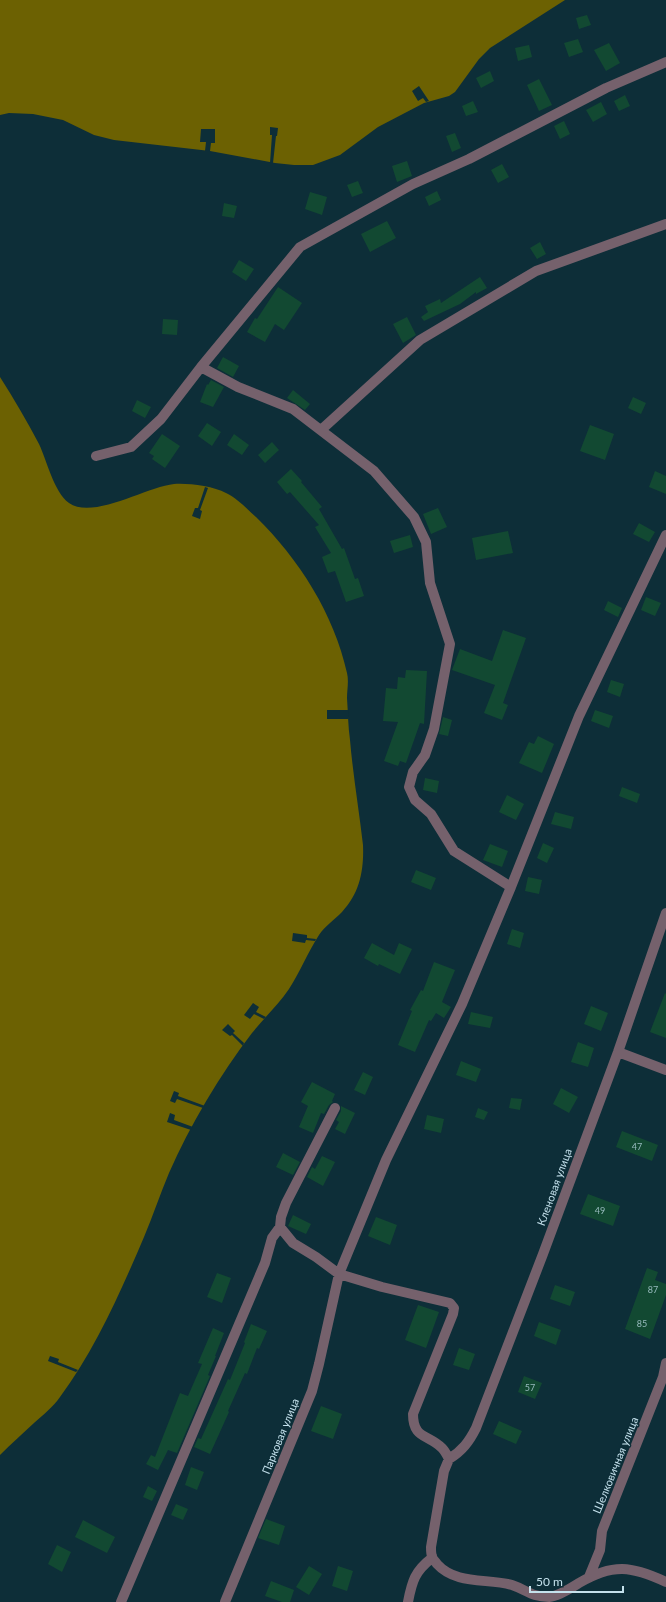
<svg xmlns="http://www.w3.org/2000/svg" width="666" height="1602" font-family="Lato,sans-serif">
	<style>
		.water { fill: #6c6102 }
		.pier { fill: #0d2e38 }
		.building { fill: #124932 }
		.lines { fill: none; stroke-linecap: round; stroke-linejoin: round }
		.street { stroke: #75616c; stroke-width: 10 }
		.labels { text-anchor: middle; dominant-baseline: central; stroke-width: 3; stroke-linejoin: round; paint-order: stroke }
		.number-label { font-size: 9px; fill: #98bbbe }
		.street-label { font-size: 11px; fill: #c4e1ec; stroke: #0d2e38 }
	</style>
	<rect width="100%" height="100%" fill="#0d2e38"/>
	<path class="water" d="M0 0H565L490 48 479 59 455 92 449 96 424 103 378 127 340 155 313 165H294L275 163 210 151 114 140 94 135 63 120 33 114 9 113 0 115Z
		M0 377C14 399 27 421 39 444 47 461 54 492 69 503 93 520 146 487 174 484 188 483 213 486 226 493 237 498 247 509 256 517 299 559 334 614 347 673 349 681 347 690 347 698 348 712 348 726 350 740 353 775 359 810 363 845 364 870 360 893 342 912 334 920 325 926 319 935 308 952 300 972 289 989 278 1005 264 1018 252 1033 220 1075 190 1125 169 1173 160 1194 153 1216 144 1237 121 1291 95 1350 60 1397 53 1407 43 1415 34 1423 23 1433 11 1444 0 1455Z"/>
	<path class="pier" d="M419 86 429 101 426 102 423 98 418 101 412 91Z
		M270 127 278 128 277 136H276L273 163H270L272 135H270Z
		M201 129H215V143H211L210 151H205L206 142H200Z
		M205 487 208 488 200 510 202 511 200 519 192 516 195 508H198Z
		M327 710H349L348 719H327Z
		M293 933 307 935V938L316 939 315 941 306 940 305 943 292 941Z
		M253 1003 259 1007 256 1012 266 1017 264 1019 254 1014 250 1019 244 1015Z
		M228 1024 235 1031 233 1033 244 1043 243 1046 232 1035 230 1036 222 1030Z
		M174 1091 179 1093 178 1096 205 1106 203 1108 177 1099 175 1103 170 1101Z
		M170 1113 175 1115 174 1120 193 1127 191 1130 167 1122Z
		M50 1356 59 1359 58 1362 78 1370 76 1372 48 1361Z"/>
	<path class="building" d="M587 15 591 25 579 29 576 18Z
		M578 39 583 52 569 57 564 43Z
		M609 43 620 63 606 71 594 50Z
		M529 45 532 57 518 61 515 48Z
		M490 71 494 81 481 88 476 78Z
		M539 79 552 105 539 111 527 85Z
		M625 95 630 106 619 111 614 101Z
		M473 101 478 112 466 116 462 106Z
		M601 102 607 114 593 122 586 110Z
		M564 121 570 134 560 139 554 126Z
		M455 133 461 148 452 152 446 136Z
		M407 161 412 176 397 182 392 166Z
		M502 164 509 177 498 183 491 170Z
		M358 181 363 193 352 197 347 185Z
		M437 191 441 200 429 206 425 197Z
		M310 192 327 197 322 215 305 209Z
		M224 203 237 206 234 218 222 216Z
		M387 221 396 238 370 252 361 234Z
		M540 242 546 254 537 259 530 248Z
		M239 260 254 269 246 281 232 272Z
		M480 277 487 288 476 294V292L460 304 424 321 421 317 428 312 425 306 440 299 441 303Z
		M278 287 302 303 284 330 275 324 265 342 247 332 255 318 257 319Z
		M407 317 416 335 403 343 393 324Z
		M163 319 178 320 177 335 162 334Z
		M223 357 239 366 233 377 217 368Z
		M211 380 224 387 213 407 200 402 207 384 208 385Z
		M293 390 310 404 305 410 287 398Z
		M633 397 646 403 641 414 628 408Z
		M137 400 151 407 145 418 132 411Z
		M207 423 221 432 212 446 198 436Z
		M590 425 614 434 605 460 580 451Z
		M162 434 180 446 165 468 152 459 154 456 149 453Z
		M234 434 249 445 242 455 227 445Z
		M272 442 279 450 265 463 258 455Z
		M291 469 302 481 301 482 322 507 319 509 342 549 344 548 355 579 358 578 364 596 346 602 335 571 328 573 322 557 331 553 315 527 319 525 290 492 287 494 277 482Z
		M655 471 666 476V494L649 487Z
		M438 508 447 527 431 534 423 514Z
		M639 523 655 532 649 542 633 534Z
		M508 531 513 553 476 560 472 538Z
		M410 535 413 547 394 553 390 541Z
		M646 597 661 603 655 616 641 610Z
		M608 601 622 608 618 617 604 610Z
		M503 630 526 638 503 703 508 705 502 720 484 713 495 685 452 670 460 649 492 661Z
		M406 670 427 671 424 724 420 723 406 763 400 761 398 766 384 761 398 722 383 721 386 688 397 689 398 677 405 678Z
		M611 680 624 684 620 697 607 692Z
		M595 710 613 716 609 728 591 721Z
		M443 717 452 720 448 736 439 734Z
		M538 736 554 744 542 773 519 763 529 742 534 744Z
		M425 778 439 781 437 793 423 790Z
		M622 787 640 794 637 803 619 796Z
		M507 795 524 804 516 820 499 812Z
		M555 812 574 817 571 829 551 824Z
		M543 843 554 848 547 863 537 858Z
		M490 844 508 851 502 867 483 860Z
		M416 870 436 878 431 890 411 882Z
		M528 877 542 880 539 894 525 891Z
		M512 929 524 933 520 948 507 944Z
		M372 943 394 955 399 943 412 949 400 974 379 964 378 966 364 958Z
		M434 962 455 970 442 1002 451 1007 444 1018 436 1013 431 1021 429 1020 415 1052 398 1045 412 1011 410 1010 421 990 423 991Z
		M665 993 666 994V1038L650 1032Z
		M591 1006 608 1013 601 1031 584 1024Z
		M471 1012 493 1017 490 1028 468 1024Z
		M578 1042 594 1048 588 1067 571 1062Z
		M461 1061 481 1069 476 1082 456 1075Z
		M363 1072 373 1077 365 1095 354 1090Z
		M312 1082 335 1094 332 1101 333 1102 329 1105 324 1114 321 1113 313 1133 299 1127 308 1106 301 1102Z
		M561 1088 578 1097 569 1113 553 1104Z
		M511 1098 522 1099 520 1110 509 1108Z
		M341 1106 355 1113 345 1134 335 1129 339 1122 336 1120 341 1111Z
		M478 1108 488 1112 484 1120 475 1117Z
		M427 1115 444 1119 441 1133 424 1129Z
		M622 1131 658 1145 652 1161 616 1147Z
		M283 1153 300 1162 293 1175 276 1167Z
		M322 1156 335 1162 323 1186 307 1177 312 1167 315 1169Z
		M588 1194 620 1206 613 1226 580 1214Z
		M293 1215 311 1224 306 1234 288 1226Z
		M376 1217 397 1225 390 1245 368 1236Z
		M647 1268 658 1272 655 1280 666 1284V1295L650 1339 625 1329Z
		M217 1273 231 1278 222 1303 207 1297Z
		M555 1285 575 1292 570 1306 550 1299Z
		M418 1305 439 1312 426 1348 405 1340Z
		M539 1322 561 1330 556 1345 534 1336Z
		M251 1324 267 1331 259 1349 257 1348 247 1374 245 1373 228 1411 229 1412 210 1454 194 1447 198 1438 201 1439 228 1379 230 1380 245 1343 244 1342Z
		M213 1328 224 1333 215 1356H216L208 1375 210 1376 177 1453 168 1450 158 1470 146 1464 151 1455 155 1457 180 1393 188 1396 202 1364 198 1363Z
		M459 1348 475 1354 469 1370 453 1365Z
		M524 1376 542 1383 535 1399 518 1392Z
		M321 1406 342 1414 333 1439 311 1431Z
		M499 1421 522 1431 516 1444 493 1434Z
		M191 1467 204 1472 197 1490 185 1485Z
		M148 1486 157 1491 152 1501 143 1497Z
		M176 1504 188 1509 183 1520 171 1515Z
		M266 1519 285 1526 279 1545 258 1538Z
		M83 1520 115 1537 107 1553 75 1537Z
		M57 1545 71 1552 62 1572 48 1564Z
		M309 1566 322 1574 309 1595 296 1587Z
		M338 1566 353 1571 347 1591 332 1586Z
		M271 1581 294 1590 290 1602H282L265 1596Z"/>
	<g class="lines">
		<path class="street" d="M666 62 606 88 469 159 413 184 300 247 201 367 238 387 293 409 374 471 414 517 426 542 430 583 450 644 434 729 425 755 413 772 409 787 415 800 431 814 454 851 511 887 579 716 666 535
			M321 430 420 340 536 271 666 224
			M96 456 131 447 161 419 201 367
			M618 1052 666 1070
			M280 1227 281 1217 286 1203 335 1108
			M449 1459C462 1451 469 1442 476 1428L543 1254 618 1052 666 913
			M589 1577 600 1550 602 1531 663 1377 666 1363
			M121 1602 265 1263 272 1238 280 1227 293 1243 316 1257 339 1274 382 1287 450 1303 454 1308 453 1314 413 1414C413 1439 428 1434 442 1448 445 1451 447 1455 449 1459L444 1471 431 1547C431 1550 431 1554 432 1556 432 1559 435 1561 437 1564 456 1585 487 1578 512 1585 527 1590 531 1597 549 1597 559 1596 571 1588 579 1583 613 1563 632 1566 666 1582
			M225 1602 312 1391 319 1364 339 1274 386 1160 462 1004 511 887
			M408 1602C412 1581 415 1571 432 1558"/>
	</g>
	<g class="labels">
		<g class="number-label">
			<text x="637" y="1146">47</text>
			<text x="600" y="1210">49</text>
			<text x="653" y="1289">87</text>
			<text x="642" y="1323">85</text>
			<text x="530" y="1387">57</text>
		</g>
		<g class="street-label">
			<text transform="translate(554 1187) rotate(-70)">Кленовая улица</text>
			<text transform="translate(280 1436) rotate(-68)">Парковая улица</text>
			<text transform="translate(615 1465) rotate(-68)">Шелковичная улица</text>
		</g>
	</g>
	<path d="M530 1586v6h93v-6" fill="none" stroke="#c4e1ec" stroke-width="2"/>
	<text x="536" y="1586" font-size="12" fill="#c4e1ec" stroke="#0d2e38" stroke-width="3" paint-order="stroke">50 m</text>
</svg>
